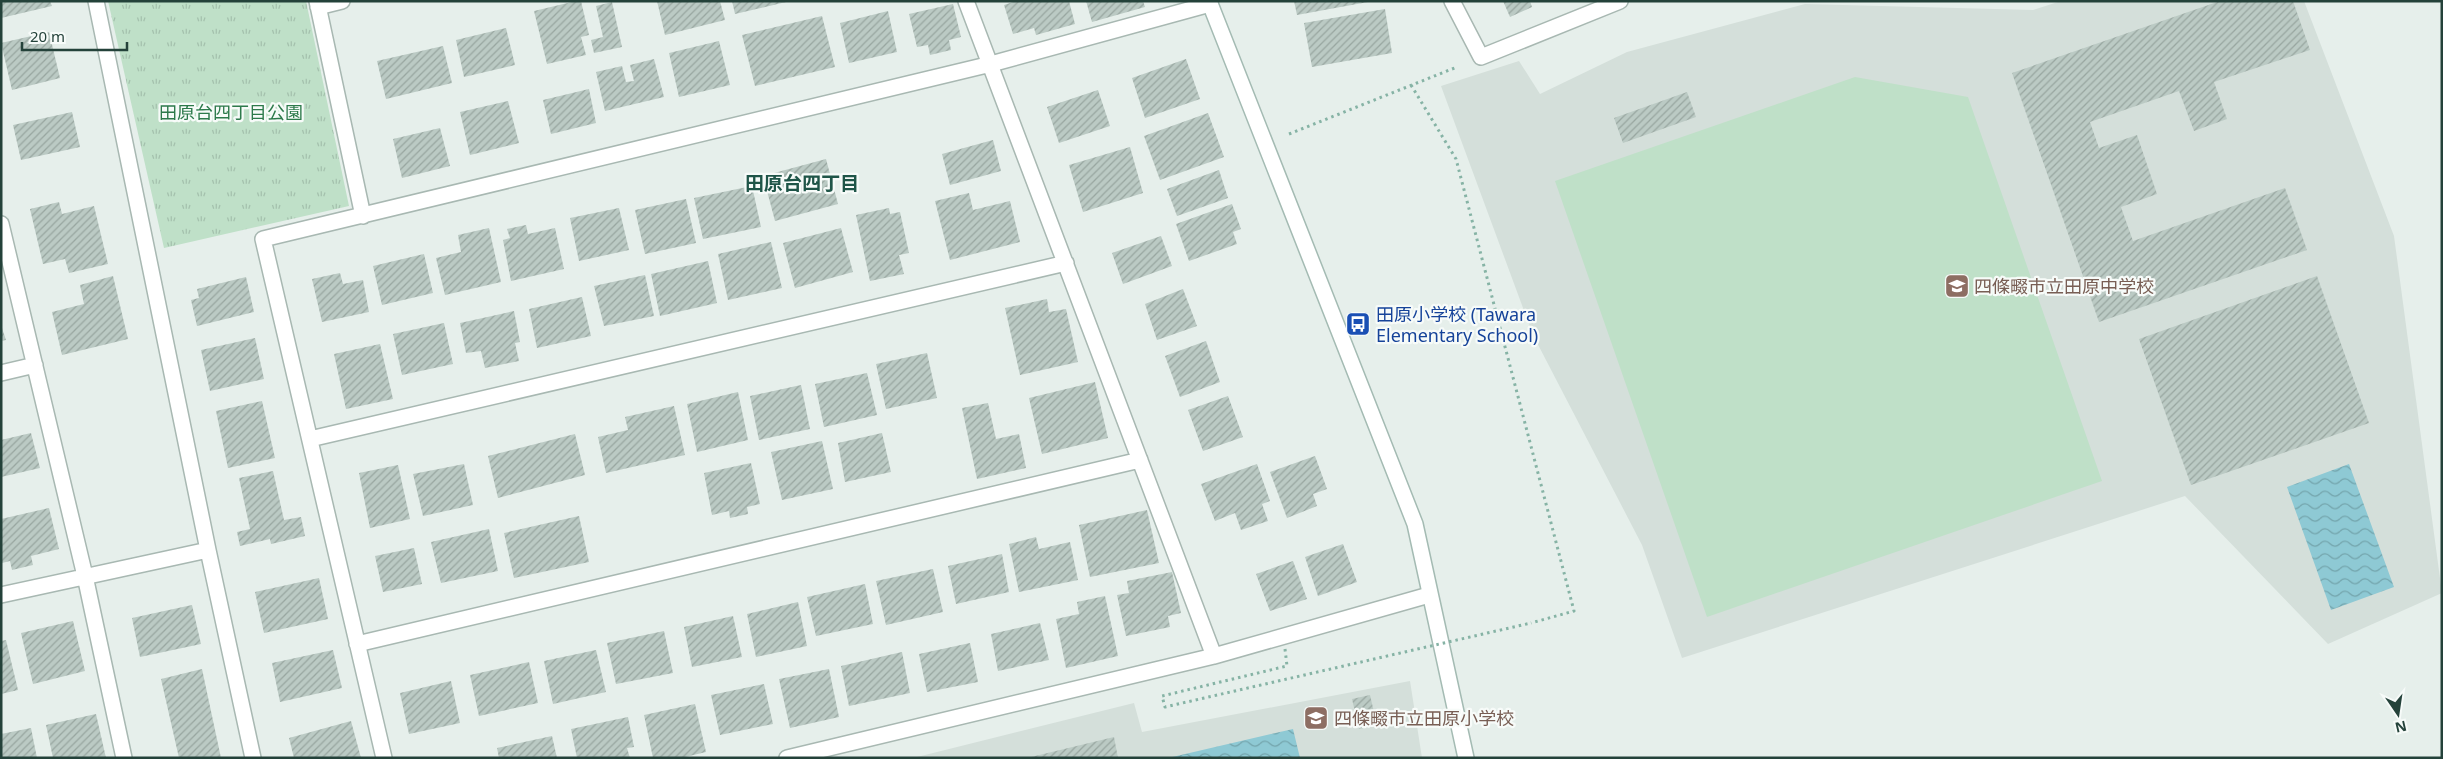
<svg xmlns="http://www.w3.org/2000/svg" width="2443" height="759" font-family="'Noto Sans','Noto Sans JP',sans-serif">
	<style>
		.built { fill: #d4dfda }
		.grass { fill: url(#grass-tufts) }
		.pitch { fill: #bfe0c8 }
		.water { fill: url(#water-waves) }
		.building { fill: url(#building-hatch) }
		.lines { fill: none; stroke-linecap: round; stroke-linejoin: round }
		.street-casing { stroke: #a8b8b2; stroke-width: 18 }
		.secondary-casing { stroke: #a4bbb3; stroke-width: 18 }
		.path { stroke: #86b3a5; stroke-width: 3; stroke-dasharray: 2.5 4; stroke-linecap: butt }
		.street { stroke: #fff; stroke-width: 15 }
		.secondary { stroke: #fff; stroke-width: 15 }
		.path-bridge { stroke: #86b3a5; stroke-width: 3; stroke-dasharray: 2.5 4; stroke-linecap: butt }
		.labels { text-anchor: middle; dominant-baseline: central; stroke-width: 4.5; stroke-linejoin: round; paint-order: stroke }
		.park-label { font-size: 18px; fill: #2d7a4b; stroke: #f7fbf9 }
		.education-label { font-size: 18px; fill: #785e54; stroke: #f7fbf9; text-anchor: start }
		.transit-label { font-size: 18px; fill: #164399; stroke: #f7fbf9; text-anchor: start }
		.neighbourhood-label { font-size: 19px; font-weight: bold; fill: #1f5548; stroke: #f7fbf9 }
	</style>
	<defs>
		<pattern id="grass-tufts" width="24" height="20" patternUnits="userSpaceOnUse" patternTransform="scale(1.25)"><rect width="24" height="20" fill="#bfe0c8"/><path d="M3 7l-1-3M5 7V3M7 7l1-3M15 17l-1-3M17 17v-4M19 17l1-3" fill="none" stroke="#a4c1ad"/></pattern>
		<pattern id="water-waves" width="16" height="10" patternUnits="userSpaceOnUse" patternTransform="scale(1.25)"><rect width="16" height="10" fill="#8ec9d4"/><path d="M0 5q4-4 8 0t8 0" fill="none" stroke="#74a5ad"/></pattern>
		<pattern id="building-hatch" width="6" height="6" patternUnits="userSpaceOnUse" patternTransform="scale(1.25)"><rect width="6" height="6" fill="#bbcac4"/><path d="M-1 1l2-2M0 6l6-6M5 7l2-2" fill="none" stroke="#98a6a0"/></pattern>
	</defs>
	<rect width="100%" height="100%" fill="#e6efeb"/>
	<path class="built" d="M2061 1H2304L2394 236 2442 593 2328 644 2185 496 1682 658 1642 545 1533 335 1441 86 1519 61 1540 94 1627 52 1805 4 2033 10Z
		M1410 681 1422 758H913L1134 703 1142 732Z"/>
	<path class="grass" d="M108 1H306L349 206 164 248Z"/>
	<path class="pitch" d="M1855 77 1968 97 2102 481 1707 617 1555 181Z"/>
	<path class="water" d="M2349 464 2394 587 2331 610 2287 487Z
		M1293 729 1300 758H1168Z"/>
	<path class="building" d="M1 1H50L52 6 1 18Z
		M576 1H581L589 35 581 37 586 55 547 64 534 11Z
		M657 1H720L725 20 665 35Z
		M732 1H786V2L735 14Z
		M1016 1H1069L1075 24 1036 35 1034 28 1013 34 1004 5Z
		M1086 1H1143L1145 7 1092 22Z
		M1294 1H1368V2L1297 15Z
		M1503 1H1530L1532 7 1510 17Z
		M2220 1H2293L2310 50 2214 82 2227 119 2194 131 2179 91 2090 122 2099 148 2137 135 2157 194 2121 207 2133 241 2285 188 2307 250 2099 322 2012 73Z
		M612 2 622 47 594 53 591 40 603 37 596 6Z
		M953 4 961 37 949 40 951 50 930 55 928 45 917 47 909 14Z
		M1385 9 1392 53 1312 67 1304 23Z
		M888 11 897 52 849 63 840 23Z
		M822 16 835 67 755 86 742 35Z
		M506 28 515 65 464 77 456 40Z
		M49 32 60 78 12 90 1 43Z
		M719 41 730 85 679 97 669 53Z
		M443 46 452 83 386 99 377 61Z
		M654 59 664 97 605 111 596 72 622 66 626 82 634 81 630 65Z
		M1186 59 1200 99 1145 118 1132 78Z
		M589 89 596 123 551 134 543 100Z
		M1098 90 1110 126 1059 143 1047 107Z
		M1687 92 1696 117 1623 143 1614 118Z
		M508 101 519 143 470 155 460 112Z
		M72 112 80 147 21 160 13 125Z
		M1208 113 1224 157 1160 180 1144 136Z
		M440 128 450 166 402 178 393 139Z
		M993 140 1001 171 950 185 942 154Z
		M1130 147 1143 193 1083 212 1069 165Z
		M826 159 838 204 775 221 763 176Z
		M1219 170 1228 198 1177 216 1167 189Z
		M752 186 761 227 703 239 694 198Z
		M969 193 973 210 1010 201 1020 242 950 260 935 201Z
		M686 199 696 243 645 254 635 210Z
		M59 202 62 214 94 206 108 264 69 273 65 259 43 264 30 209Z
		M1232 204 1241 229 1233 232 1237 244 1189 261 1176 224Z
		M619 208 629 250 579 261 570 218Z
		M889 208 890 214 900 212 909 253 899 255 904 274 870 281 856 215Z
		M526 225 528 234 555 228 564 269 511 281 503 240 510 238 507 229Z
		M489 228 501 282 445 295 436 258 461 252 458 235Z
		M841 228 853 272 795 288 783 243Z
		M1161 236 1172 266 1123 284 1112 253Z
		M771 242 782 288 728 300 718 254Z
		M424 254 433 293 382 305 373 266Z
		M708 261 717 303 660 316 651 274Z
		M340 273 343 284 363 280 369 312 322 322 312 279Z
		M645 275 654 316 604 326 594 286Z
		M113 276 128 339 62 355 52 312 84 304 80 285Z
		M2317 276 2369 423 2191 485 2139 339Z
		M246 277 254 312 197 326 191 300 199 298 197 289Z
		M1183 289 1197 326 1157 340 1145 304Z
		M582 297 591 336 537 348 529 309Z
		M1047 299 1049 312 1066 309 1078 362 1020 375 1005 308Z
		M514 311 520 342 515 343 519 361 485 368 481 351 466 353 460 323Z
		M444 323 453 364 402 375 393 334Z
		M1 325 6 340 1 341Z
		M255 338 264 379 210 391 201 350Z
		M1206 341 1220 382 1180 397 1165 356Z
		M380 344 393 399 346 409 334 354Z
		M927 353 937 398 886 409 876 364Z
		M867 373 877 415 824 427 815 384Z
		M1095 382 1108 438 1042 454 1029 398Z
		M801 385 810 429 759 440 750 396Z
		M738 392 748 440 697 452 687 404Z
		M1228 396 1243 437 1203 451 1188 410Z
		M262 401 275 458 228 468 216 411Z
		M988 403 996 439 1019 434 1026 468 977 479 962 408Z
		M674 406 685 455 606 473 598 437 628 430 625 417Z
		M31 433 40 468 1 477V440Z
		M882 433 891 472 845 482 838 443Z
		M575 434 585 475 498 498 488 456Z
		M822 441 833 489 782 500 771 452Z
		M1315 456 1327 489 1313 494 1317 506 1287 518 1270 472Z
		M751 463 760 504 747 507 748 514 730 518 729 511 712 515 704 473Z
		M464 464 473 505 423 516 413 474Z
		M1257 464 1270 501 1262 504 1268 521 1241 530 1235 513 1215 521 1201 484Z
		M398 465 410 519 370 528 359 473Z
		M273 471 284 520 301 517 305 536 271 544 270 539 240 546 237 532 250 529 239 478Z
		M49 508 59 549 31 556 33 565 12 570 10 561 2 563 1 519Z
		M1147 510 1159 563 1090 577 1079 525Z
		M579 516 589 562 514 578 504 533Z
		M489 529 498 571 441 583 431 542Z
		M1036 537 1039 549 1070 542 1078 580 1019 592 1009 544Z
		M1343 544 1357 582 1318 596 1305 557Z
		M414 548 422 584 383 592 375 556Z
		M1002 554 1009 592 956 604 948 566Z
		M1293 561 1307 599 1270 611 1256 574Z
		M933 569 943 612 886 625 876 581Z
		M1172 572 1181 613 1168 616 1170 627 1126 636 1117 595 1129 593 1127 581Z
		M319 578 328 619 264 633 255 592Z
		M865 584 873 624 816 636 807 597Z
		M1105 596 1118 656 1066 668 1056 619 1079 614 1077 602Z
		M798 602 807 646 756 657 747 614Z
		M192 605 201 644 140 657 132 618Z
		M733 616 742 657 692 667 684 627Z
		M73 621 85 671 33 684 21 633Z
		M1040 623 1049 660 998 671 991 634Z
		M664 631 673 673 616 684 607 643Z
		M6 640 18 690 1 694V641Z
		M970 643 978 682 927 692 919 654Z
		M333 650 342 688 280 702 272 663Z
		M596 650 606 692 553 704 544 661Z
		M902 652 910 693 849 706 841 666Z
		M529 662 538 703 479 716 470 675Z
		M202 669 221 758H179L161 679Z
		M829 669 839 717 790 728 779 679Z
		M451 681 460 723 409 734 400 693Z
		M764 684 773 724 720 735 711 695Z
		M1370 695 1377 725 1359 729 1352 699Z
		M695 704 706 752 681 758H653L644 715Z
		M96 714 106 758H53L46 725Z
		M628 717 634 747 627 748 630 758H577L571 729Z
		M351 721 361 758H294L289 738Z
		M31 728 37 758H1V734Z
		M552 736 557 758H499L497 748Z
		M1114 737 1118 758H1031V757Z"/>
	<g class="lines">
		<defs>
			<path id="street" d="M96 1 208 550 253 758
				M317 1 363 216
				M966 1 1214 656
				M1452 1 1481 57 1620 1
				M318 7 342 1
				M1 224 85 576 124 758
				M1 373 35 365
				M310 439 1066 263
				M1 595 208 550
				M357 644 1140 460
				M384 758 263 239 991 64 1210 4
				M787 758 1214 656 1429 595"/>
			<path id="secondary" d="M1209 1 1415 524 1466 758"/>
		</defs>
		<use href="#street" class="street-casing"/>
		<use href="#secondary" class="secondary-casing"/>
		<path class="path" d="M1411 85 1456 159 1574 611 1531 623
			M1289 134 1457 67"/>
		<use href="#street" class="street"/>
		<use href="#secondary" class="secondary"/>
		<path class="path-bridge" d="M1285 649 1287 666 1162 696 1165 707 1531 623"/>
	</g>
	<defs>
		<symbol id="school-square" viewBox="-11 -11 22 22"><rect x="-9" y="-9" width="18" height="18" rx="4" fill="#8d6e63" stroke="#f7fbf9"/><path d="M0-5L7-2L0 1L-7-2ZM-4 1L0 2.5L4 1V4Q0 6-4 4Z" fill="#fff"/></symbol>
		<symbol id="bus-square" viewBox="-11 -11 22 22"><rect x="-9" y="-9" width="18" height="18" rx="4" fill="#1a4fb4" stroke="#f7fbf9"/><path d="M-5-6H5V4H4V6H2V4H-2V6H-4V4H-5ZM-3.5-4V0h7V-4ZM-3.5 1.2v1.5H-2V1.2ZM2 1.2v1.5H3.5V1.2Z" fill="#fff"/></symbol>
	</defs>
	<g fill-rule="evenodd">
		<use href="#school-square" x="1943" y="272" width="28" height="28"/>
		<use href="#bus-square" x="1344" y="310" width="28" height="28"/>
		<use href="#school-square" x="1302" y="704" width="28" height="28"/>
	</g>
	<g class="labels">
		<g class="park-label">
			<text x="231" y="112">田原台四丁目公園</text>
		</g>
		<g class="education-label">
			<text x="1974" y="286">四條畷市立田原中学校</text>
			<text x="1334" y="718">四條畷市立田原小学校</text>
		</g>
		<g class="transit-label">
			<text x="1376" y="314">田原小学校 (Tawara<tspan x="1376" dy="21">Elementary School)</tspan></text>
		</g>
		<g class="neighbourhood-label">
			<text x="802" y="183">田原台四丁目</text>
		</g>
	</g>
	<rect width="2443" height="759" fill="none" stroke="#24423a" stroke-width="5"/>
	<g transform="translate(2398 714) rotate(167)" stroke="#f7fbf9" stroke-width="4" paint-order="stroke">
	<path d="M0-4L9 19L0 12L-9 19Z" fill="#24423a"/>
	<text y="-8" font-size="14" font-weight="bold" text-anchor="middle" fill="#24423a">N</text>
	</g>
	<path d="M22 42v8h105v-8" fill="none" stroke="#24423a" stroke-width="2.5"/>
	<text x="30" y="42" font-size="15" fill="#24423a" stroke="#f7fbf9" stroke-width="4" paint-order="stroke">20 m</text>
</svg>
